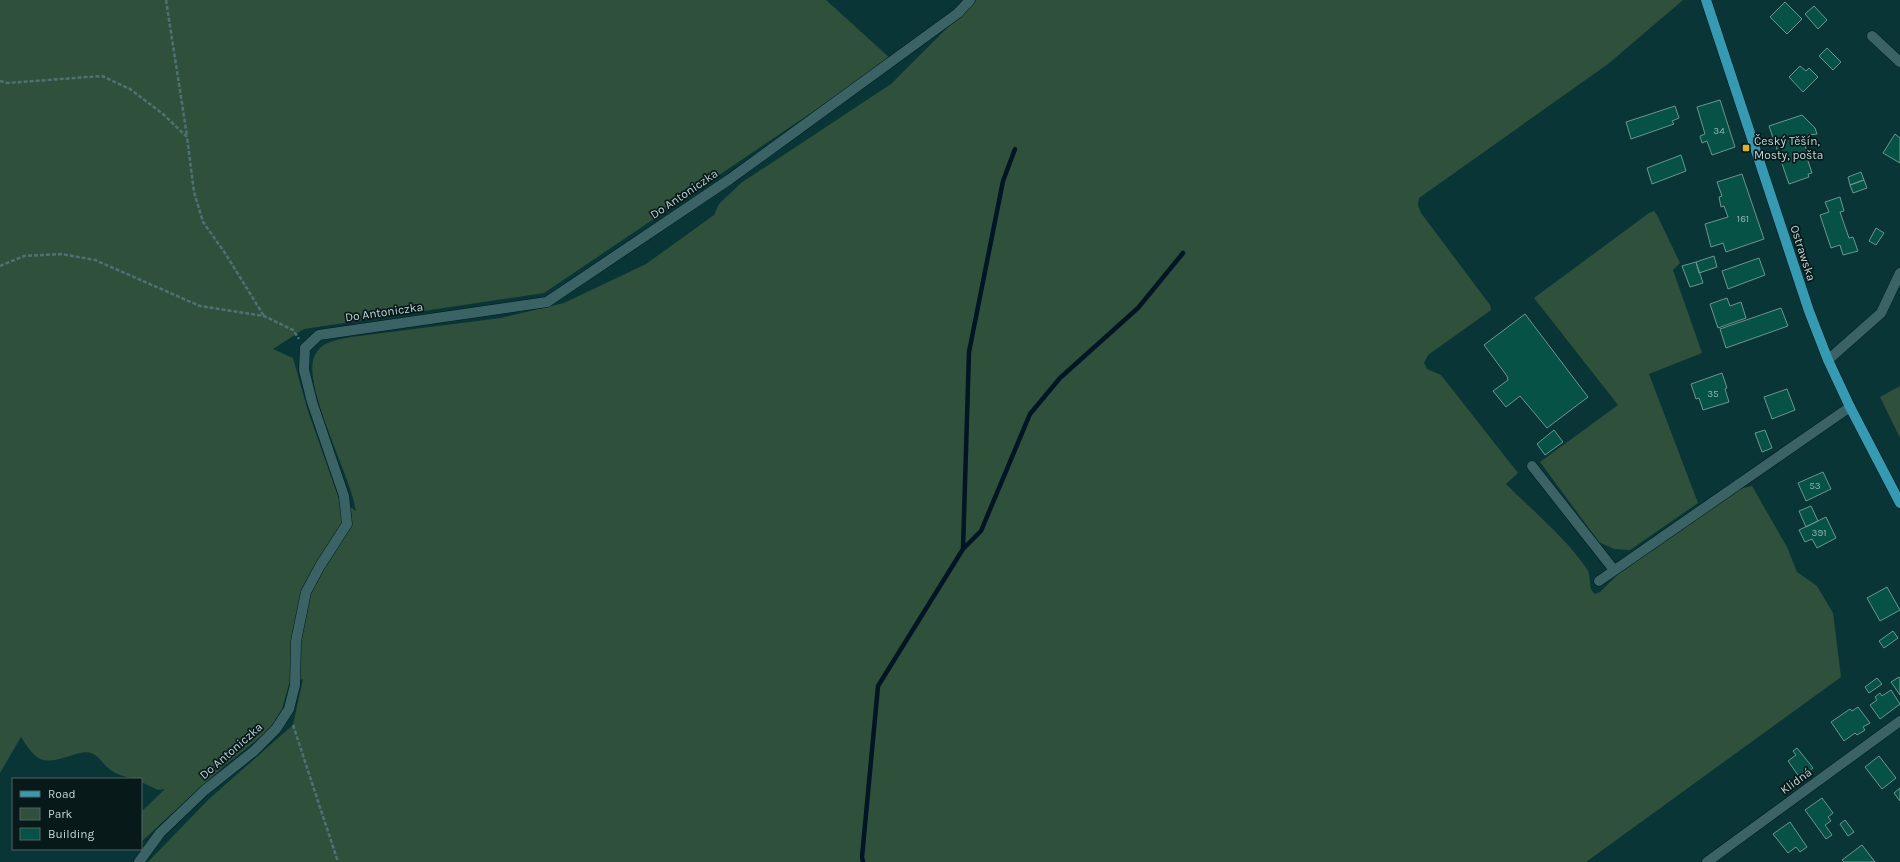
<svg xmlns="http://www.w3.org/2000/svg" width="1900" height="862" font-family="Karla,sans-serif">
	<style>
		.green { fill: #2f513c }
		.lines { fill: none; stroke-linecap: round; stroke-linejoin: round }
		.stream { stroke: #021524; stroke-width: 4.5 }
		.building { fill: #065246; stroke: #6e958c }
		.minor-casing { stroke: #001b1d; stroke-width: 11 }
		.major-casing { stroke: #001b1d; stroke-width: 11 }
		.path { stroke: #4e7173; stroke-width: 2.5; stroke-dasharray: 4 2; stroke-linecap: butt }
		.minor { stroke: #3b6366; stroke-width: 10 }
		.major { stroke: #369ab3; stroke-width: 10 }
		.poi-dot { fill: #dcb233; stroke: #08191a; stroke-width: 1.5 }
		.labels { text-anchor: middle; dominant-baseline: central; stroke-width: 3.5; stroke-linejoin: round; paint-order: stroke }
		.number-label { font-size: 10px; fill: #92b5b3 }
		.poi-label { font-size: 12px; fill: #c1d6d7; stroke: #08191a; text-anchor: start }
		.street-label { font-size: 12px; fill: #c1d6d7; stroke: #08191a }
	</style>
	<rect width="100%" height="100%" fill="#093537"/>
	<path class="green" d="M0 0H826L891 59 544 293 304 329 273 349 293 358 308 411 339 499 356 511C352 477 298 380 316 353 324 341 337 340 351 337L501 318 564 303 646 264 714 215 719 204 741 183 891 84 975 0H1683L1608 64 1419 198 1418 205 1421 213 1490 305 1491 310 1428 355 1424 363 1427 369 1441 375 1518 473 1506 484C1533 511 1565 537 1587 569 1592 577 1587 588 1595 594L1600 592 1618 574 1739 489 1752 486 1787 547 1797 572 1817 586 1833 613 1841 677 1586 862H148L209 799 293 725 303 679 289 684 282 709 269 730 224 766 141 842V812L165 789 158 790 141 782V779C130 779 115 775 107 767 103 763 97 755 91 753 86 751 78 753 73 755 43 765 37 763 21 737L0 773Z
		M1654 211 1657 215 1680 263 1673 270 1702 353 1649 374 1698 503 1630 550 1614 549 1599 542 1540 462 1618 405 1534 298 1649 213Z
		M1900 386V438L1880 397Z"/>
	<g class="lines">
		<path class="stream" d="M963 549 969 352 1003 181 1015 149
			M863 862 862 857 878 686 963 549 981 531 1030 414 1060 378 1138 308 1183 253"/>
	</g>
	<path class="building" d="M1785 2 1802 19 1787 34 1770 17Z
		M1814 6 1827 20 1818 29 1805 14Z
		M1827 48 1841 62 1833 70 1819 56Z
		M1800 66 1806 71 1809 68 1818 77 1803 92 1789 77Z
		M1720 100 1735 147 1712 155 1707 141 1702 143 1700 136 1705 134 1697 107Z
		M1675 106 1679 118 1672 121 1674 124 1631 139 1626 122Z
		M1802 115 1815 128 1817 134 1802 136 1803 141 1801 142 1802 144 1804 143 1809 157 1807 158 1812 173 1808 174 1809 177 1789 184 1769 126Z
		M1895 134 1900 138V163L1883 153Z
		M1681 155 1686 171 1652 184 1647 168Z
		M1861 172 1864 180 1850 185 1848 177Z
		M1742 174 1764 239 1726 252 1723 243 1711 247 1705 224 1728 217 1724 206 1721 207 1719 197 1722 196 1717 182Z
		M1864 180 1867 188 1853 193 1850 185Z
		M1840 197 1844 211 1840 212 1849 238 1853 237 1858 251 1843 255 1840 245 1831 248 1820 215 1829 212 1825 202Z
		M1876 228 1884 233 1876 245 1869 241Z
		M1714 256 1717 267 1699 273 1696 262Z
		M1759 258 1765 275 1728 289 1722 271Z
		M1696 262 1703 283 1690 287 1682 266Z
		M1727 298 1730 306 1741 302 1746 318 1718 328 1710 304Z
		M1781 308 1788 326 1726 348 1720 329Z
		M1525 314 1588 397 1547 428 1520 396 1506 407 1493 391 1508 380 1507 376 1484 345Z
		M1722 373 1727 388 1725 389 1729 402 1703 410 1699 398 1696 399 1691 384Z
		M1787 389 1795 410 1772 419 1764 397Z
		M1554 430 1563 442 1545 455 1537 444Z
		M1765 430 1772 448 1762 452 1755 433Z
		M1823 472 1831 489 1806 501 1798 483Z
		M1811 506 1818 521 1806 527 1799 511Z
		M1826 517 1836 538 1817 548 1812 539 1805 542 1799 530Z
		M1887 587 1900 610 1880 621 1867 598Z
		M1893 631 1898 638 1884 648 1879 641Z
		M1899 677 1900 679V695L1891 682Z
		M1877 678 1882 684 1869 693 1865 687Z
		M1891 690 1900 704 1880 719 1870 705 1877 700 1875 697 1880 693 1882 696Z
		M1858 707 1870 723 1863 727 1865 730 1857 735 1855 733 1844 741 1831 722 1850 709 1852 711Z
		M1797 748 1813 768 1800 778 1788 761 1796 755 1793 751Z
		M1879 756 1896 778 1882 789 1865 767Z
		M1900 788V801L1894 793Z
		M1822 798 1833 813 1828 817 1831 821 1825 825 1832 835 1826 839 1805 810Z
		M1845 820 1854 832 1848 836 1840 824Z
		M1790 822 1807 847 1800 852 1796 847 1788 853 1773 834Z
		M1862 845 1875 862H1844L1842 860Z"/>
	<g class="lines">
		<defs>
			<path id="minor" d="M1872 36 1900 62
				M1828 360 1881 313 1900 273
				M1532 466 1614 570
				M1599 581 1850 407
				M139 862 160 833 205 790 254 751 276 729 289 709 295 685 296 641 306 592 320 566 347 524 344 496 312 402 304 370 305 348 319 335 547 302 730 179 958 13 970 0
				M1707 862 1900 721"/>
			<path id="major" d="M1706 0 1809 311 1828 360 1850 407 1900 503"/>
		</defs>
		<use href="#minor" class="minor-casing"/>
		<use href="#major" class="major-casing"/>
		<path class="path" d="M166 0 187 136
			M0 81 7 83 102 76 130 89 163 114 187 137 194 192 203 222 225 253 264 316
			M0 266 24 256 61 254 95 260 200 306 264 316 293 330 299 339
			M293 725 338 862"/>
		<use href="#minor" class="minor"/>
		<use href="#major" class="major"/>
	</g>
	<rect class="poi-dot" x="1742" y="144" width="8" height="8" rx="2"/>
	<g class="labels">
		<g class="number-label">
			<text x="1719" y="131">34</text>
			<text x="1743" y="219">161</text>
			<text x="1713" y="394">35</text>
			<text x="1815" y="486">53</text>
			<text x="1819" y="533">391</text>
		</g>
		<g class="poi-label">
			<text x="1754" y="141">Český Těšín,<tspan x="1754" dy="14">Mosty, pošta</tspan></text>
		</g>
		<g class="street-label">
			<text transform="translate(684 194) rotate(-34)">Do Antoniczka</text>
			<text transform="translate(1803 253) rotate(72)">Ostrawska</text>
			<text transform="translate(384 312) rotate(-8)">Do Antoniczka</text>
			<text transform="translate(231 751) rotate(-41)">Do Antoniczka</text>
			<text transform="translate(1796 781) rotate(-36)">Klidná</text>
		</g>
	</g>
	<rect x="12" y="778" width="130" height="72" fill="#08191a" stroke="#526566"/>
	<rect x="20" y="791" width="20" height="6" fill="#369ab3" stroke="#526566"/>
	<text x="48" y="798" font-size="12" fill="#c1d6d7">Road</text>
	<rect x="20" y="808" width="20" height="12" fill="#2f513c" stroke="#526566"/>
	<text x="48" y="818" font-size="12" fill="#c1d6d7">Park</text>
	<rect x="20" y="828" width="20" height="12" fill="#065246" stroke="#526566"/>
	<text x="48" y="838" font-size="12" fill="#c1d6d7">Building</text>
</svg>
